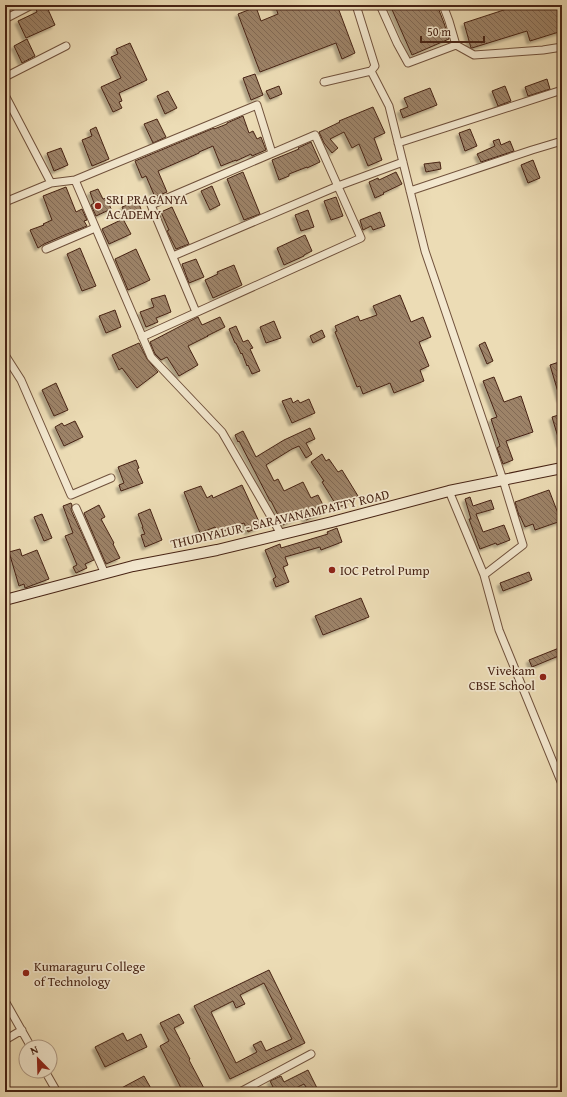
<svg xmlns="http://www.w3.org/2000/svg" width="567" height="1097" font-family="'Gentium Book Plus',serif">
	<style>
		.building { fill: url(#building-back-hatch); stroke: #472314; fill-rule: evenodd; filter: url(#shadow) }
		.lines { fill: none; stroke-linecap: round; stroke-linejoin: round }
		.minor-casing { stroke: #70513c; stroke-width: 9 }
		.secondary-casing { stroke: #472314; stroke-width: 12 }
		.minor { stroke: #f3e8cf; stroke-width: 7 }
		.secondary { stroke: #f3e8cf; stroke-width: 10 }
		.poi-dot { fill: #8f2418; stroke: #f3e8cf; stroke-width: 1.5 }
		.labels { text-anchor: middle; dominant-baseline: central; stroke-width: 3.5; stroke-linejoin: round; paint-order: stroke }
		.poi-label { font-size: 13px; fill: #472314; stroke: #f3e8cf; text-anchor: start }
		.street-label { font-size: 13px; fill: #472314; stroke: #f3e8cf }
	</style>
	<defs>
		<pattern id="building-back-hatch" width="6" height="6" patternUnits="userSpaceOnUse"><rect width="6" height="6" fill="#9d8368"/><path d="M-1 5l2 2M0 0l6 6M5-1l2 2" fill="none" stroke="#826b54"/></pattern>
		<filter id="shadow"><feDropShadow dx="-3" dy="3" stdDeviation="1" flood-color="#0004"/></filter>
	</defs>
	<rect width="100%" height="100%" fill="#ecdcb5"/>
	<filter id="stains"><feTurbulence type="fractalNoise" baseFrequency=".005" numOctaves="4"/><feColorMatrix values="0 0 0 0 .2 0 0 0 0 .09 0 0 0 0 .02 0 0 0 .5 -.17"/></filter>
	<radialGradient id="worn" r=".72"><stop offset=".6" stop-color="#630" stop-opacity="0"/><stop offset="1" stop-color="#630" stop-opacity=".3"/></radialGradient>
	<path class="building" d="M46 5 55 25 26 38 18 21 37 12 36 9Z
		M275 5H337L355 53 342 59 336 43 260 72 238 14 256 7 261 21 278 14Z
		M390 5H437L444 23 449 39 412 55Z
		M519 5H562V31L530 41 527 31 472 48H471L464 23Z
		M27 39 35 56 22 63 14 46Z
		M130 43 147 80 119 93 122 101 119 102 122 108 113 112 101 87 121 78 111 57 118 54 116 49Z
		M255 74 263 95 251 100 243 78Z
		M547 79 550 89 528 96 525 87Z
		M279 86 282 94 270 99 266 91Z
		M505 86 511 101 498 106 492 91Z
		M430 88 437 105 403 118 400 110 408 107 404 98Z
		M168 91 177 108 165 114 157 96Z
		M373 107 385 133 374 138 382 160 368 166 359 144 352 148 344 132 330 139 338 148 332 153 324 143 319 132 340 122 339 121Z
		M243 116 249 133 253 131 257 139 261 137 266 150 252 156 251 154 236 161V160L221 166 213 146 199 152V153L158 171 167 192 155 197 146 176 142 178 135 161 214 128V129L227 124V123Z
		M157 119 166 137 153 143 144 124Z
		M96 127 109 159 92 166 82 140 92 136 90 130Z
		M470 129 477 146 465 151 459 133Z
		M499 139 501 145 510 141 514 151 481 162 477 154 495 146 493 141Z
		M311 142 320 162 307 168V167L289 174V176L279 180 272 160 299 149 298 148Z
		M61 148 68 165 54 171 47 153Z
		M533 160 540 178 528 183 521 165Z
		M440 162 441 169 426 172 424 164Z
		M243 172 260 214 244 220 227 179Z
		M396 172 402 184 383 193 384 194 375 198 369 182 378 178 379 180Z
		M212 186 220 205 210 210 201 191Z
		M66 187 76 212 82 209 87 220 84 221 87 226 67 234 44 244 38 248 30 230 44 225 43 224 52 220 43 196Z
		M98 189 103 199 107 198 111 209 96 216 91 205 94 203 90 192Z
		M336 197 343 216 331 220 324 201Z
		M138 201 142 212 127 218 122 207Z
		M172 207 189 244 176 249 167 231 169 230 161 212Z
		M308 210 314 227 301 231 295 215Z
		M380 212 385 226 373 230 371 226 363 230 360 220Z
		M123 219 131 234 109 244 102 229Z
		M305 235 312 251 304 255V256L284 265 277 248Z
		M80 248 96 286 82 291 67 254Z
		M136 249 150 280 128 290 115 259Z
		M196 259 204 277 189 283 182 264Z
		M234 265 242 285 213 298 205 280 218 274 217 272Z
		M165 295 171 312 156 318 158 322 146 327 140 312 154 307 151 299Z
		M400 295 411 322 423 317 431 337 419 342 429 366 420 370 424 381 394 393 390 383 363 394 360 386 357 387 335 332 337 331 335 326 358 316 360 321 377 315 373 306Z
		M115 310 121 327 106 333 99 316Z
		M198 317 202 325 220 317 225 327 207 336H208L188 346 198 365 179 376 167 357 161 360 155 354 150 342Z
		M274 321 281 338 266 343 260 327Z
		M236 326 243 342 248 340 253 348 250 349 260 371 252 374 248 365 247 366 242 353 241 354 236 343H235L229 329Z
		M322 330 325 337 313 343 310 336Z
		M485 342 493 361 487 364 479 345Z
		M139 343 147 359 158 372 137 388 122 368 119 370 112 355Z
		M562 361V399H560L550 365Z
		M494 377 504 402 521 396 533 432 506 441 513 460 503 464 497 448 500 446 491 419 497 417 483 381Z
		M56 383 68 410 54 416 42 390Z
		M291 398 293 403 298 400 300 403 309 399 315 413 292 423 282 401Z
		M562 414V444H560L552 417Z
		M75 421 83 437 64 446 55 427 62 423 64 426Z
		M310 428 315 439 306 443 312 454 306 458 299 446 292 449 266 465 274 481 278 479 284 491 303 482 311 498 318 495 326 511 306 520 303 515 283 525 271 501H270L239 441 238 442 235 435 243 431 256 457 284 440Z
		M322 454 326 461 329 459 338 472 342 470 358 496 338 508 322 482 324 481 311 462Z
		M136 460 139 468 137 469 143 483 121 491 119 485 124 483 118 467Z
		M242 485 261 526 248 532 244 523 218 533 215 527 200 533 184 492 201 486 207 498 212 495 213 498Z
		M549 490 561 521 535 530 533 524 525 527 520 516H519L515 502Z
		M470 497 473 506 491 500 494 509 476 514 483 532 504 525 510 540 497 545 496 543 480 549 469 519H471L465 499Z
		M71 503 72 505 71 510 94 560 85 564 87 568 76 573 73 567 77 565 65 536 73 533 63 506Z
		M99 505 105 517 101 519 114 543 113 544 120 558 106 564 84 513Z
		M150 509 162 540 145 547 141 535 145 534 142 527H143L138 514Z
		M42 514 52 538 44 541 34 517Z
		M337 528 342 542 321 550 320 547 285 557 288 565 283 567 289 582 276 587 273 579 276 577 265 550 280 544 281 548 328 534 327 532Z
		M20 549 22 556 37 550 49 579 25 588 24 584 19 586 9 552Z
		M529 572 532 580 503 591 500 583Z
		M361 598 369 617 323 635 315 616Z
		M559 648 561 655 532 667 529 660Z
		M269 970 305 1043 230 1079 194 1006ZM264 983 292 1039 266 1051 261 1041 253 1045 257 1052 236 1063 211 1012 233 1001 236 1008 245 1004 240 995Z
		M179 1014 184 1023 174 1028 190 1059 189 1060 206 1092H183L160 1046 169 1041 160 1023Z
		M123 1033 127 1041 141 1034 147 1047 138 1051 105 1067 95 1047Z
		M308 1070 319 1092H309L304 1084 288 1092H264L273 1087 270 1081 281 1076 284 1082Z
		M144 1076 153 1092H114Z"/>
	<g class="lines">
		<defs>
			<path id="minor" d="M380 5 397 43 408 63 456 45 474 55 543 50 562 47
				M443 5 449 21 456 45
				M5 19 32 5
				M371 71 389 106 425 251 503 480 523 545 484 575 499 630 562 784
				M5 77 66 46
				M324 82 371 71 375 66 356 5
				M5 95 51 183
				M398 143 562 90
				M75 180 151 357 222 432 281 534
				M410 191 532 150 562 141
				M5 202 51 183 75 180 257 105 272 153
				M46 249 95 228
				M173 256 338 186 403 162
				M142 337 361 238 315 135 151 205 196 312
				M5 355 21 380 71 495 111 478
				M449 491 484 575
				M76 508 105 574
				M5 1001 31 1047
				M5 1040 22 1030
				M45 1071 57 1092
				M240 1092 311 1054"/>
			<path id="secondary" d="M5 600 133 566 217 550 332 522 449 491 562 468"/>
		</defs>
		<use href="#minor" class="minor-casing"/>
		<use href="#secondary" class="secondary-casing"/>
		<use href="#minor" class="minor"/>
		<use href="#secondary" class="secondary"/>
	</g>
	<g class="poi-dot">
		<circle cx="98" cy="206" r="4"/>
		<circle cx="332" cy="570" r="4"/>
		<circle cx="543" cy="677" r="4"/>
		<circle cx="26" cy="973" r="4"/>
	</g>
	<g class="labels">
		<g class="poi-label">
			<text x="106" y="199">SRI PRAGANYA<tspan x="106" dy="15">ACADEMY</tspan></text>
			<text x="340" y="570">IOC Petrol Pump</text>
			<text x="535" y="670" text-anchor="end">Vivekam<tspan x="535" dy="15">CBSE School</tspan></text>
			<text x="34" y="966">Kumaraguru College<tspan x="34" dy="15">of Technology</tspan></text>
		</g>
		<g class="street-label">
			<text transform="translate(280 519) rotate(-13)">THUDIYALUR - SARAVANAMPATTY ROAD</text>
		</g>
	</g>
	<rect width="567" height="1097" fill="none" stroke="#ecdcb5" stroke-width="20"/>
	<rect x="6" y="6" width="555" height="1085" fill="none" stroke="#472314" stroke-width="2"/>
	<rect x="10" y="10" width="547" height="1077" fill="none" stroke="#472314"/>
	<g transform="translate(38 1059) rotate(337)"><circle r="19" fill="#f3e8cf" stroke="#ae9984"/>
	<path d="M0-3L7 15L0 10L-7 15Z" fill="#8f2418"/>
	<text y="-6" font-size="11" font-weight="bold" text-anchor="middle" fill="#472314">N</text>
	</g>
	<path d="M421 36v6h63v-6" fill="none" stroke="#472314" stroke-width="2"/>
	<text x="427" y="36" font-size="12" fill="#472314" stroke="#f3e8cf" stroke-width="3" paint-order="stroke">50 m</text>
	<rect width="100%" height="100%" filter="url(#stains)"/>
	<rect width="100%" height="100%" fill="url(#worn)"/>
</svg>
